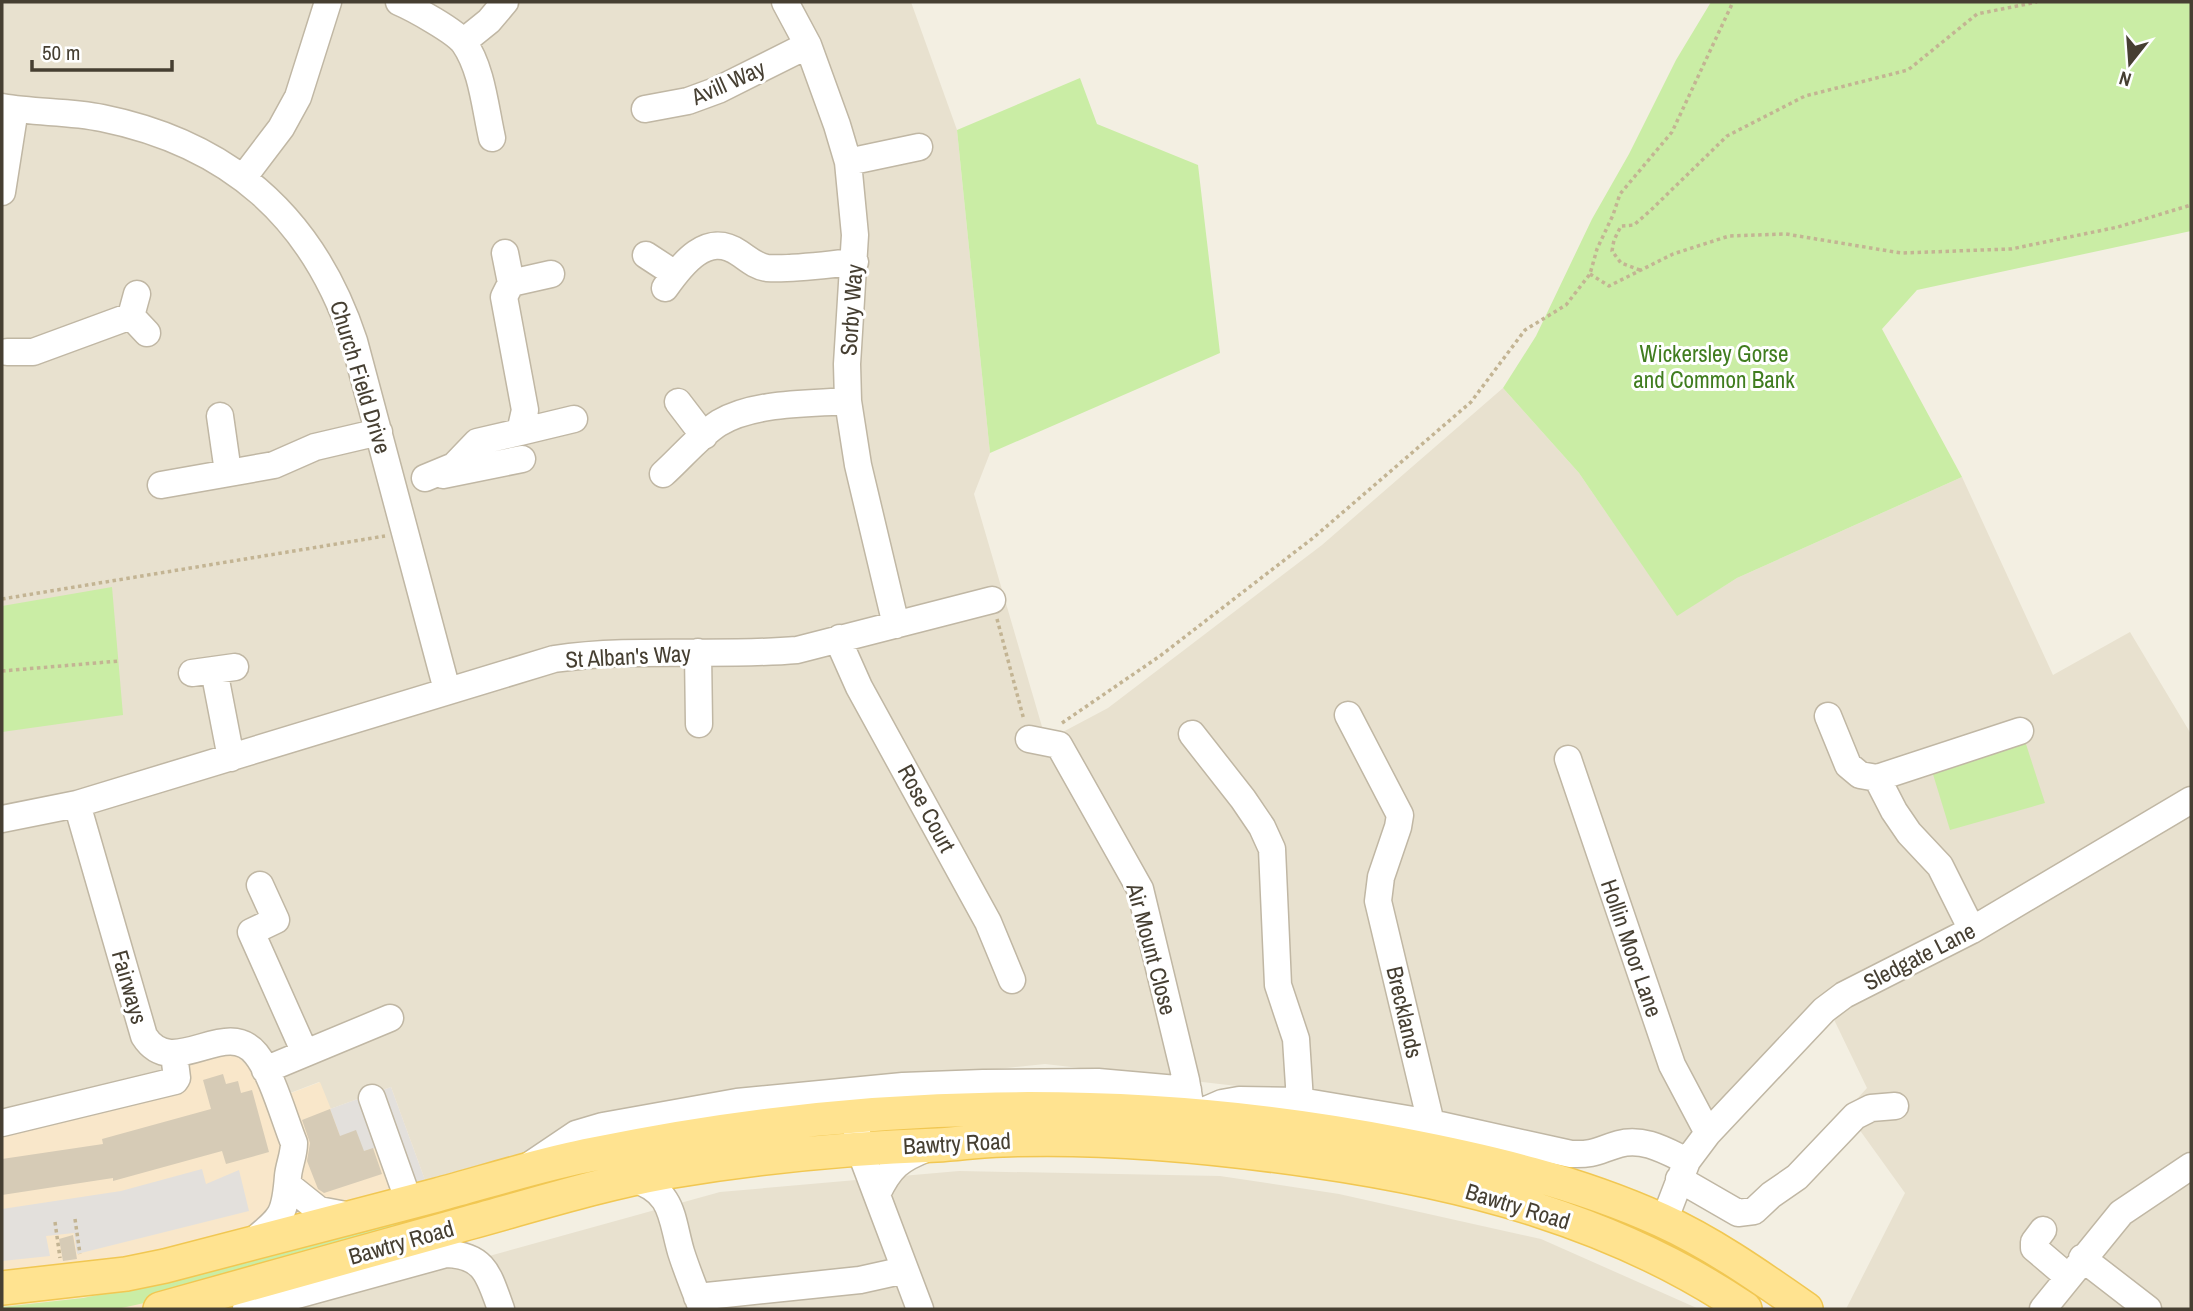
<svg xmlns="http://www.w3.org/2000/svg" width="2193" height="1311" font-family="'Archivo Narrow',sans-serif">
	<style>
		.residential { fill: #e8e1cf }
		.commercial { fill: #f9e7ca }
		.green { fill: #caeda5 }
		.parking { fill: #e3e0dc }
		.building { fill: #d6cbb6 }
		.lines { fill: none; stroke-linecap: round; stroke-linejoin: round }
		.minor-casing { stroke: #c0b7a4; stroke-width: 29 }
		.major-casing { stroke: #f1c752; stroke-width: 36 }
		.path { stroke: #c3b493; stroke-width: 3.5; stroke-dasharray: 3.5 3.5; stroke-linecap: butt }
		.minor { stroke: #fff; stroke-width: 26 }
		.major { stroke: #ffe390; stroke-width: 33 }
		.labels { text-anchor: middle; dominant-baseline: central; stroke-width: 6; stroke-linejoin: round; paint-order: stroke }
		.street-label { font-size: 23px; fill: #463f32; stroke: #fff }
		.park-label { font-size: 23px; fill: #407d1f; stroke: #fff }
	</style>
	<rect width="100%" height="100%" fill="#f3efe2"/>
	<path class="residential" d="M2 2H911L957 130 990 453 974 494 1045 737 1059 734 1108 708 1322 545 1503 388 1579 473 1677 615 1737 578 1962 477 2053 675 2130 632 2191 734V1309H1846L1905 1193 1846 1111 1867 1088 1825 1001 1686 1143 1631 1135 1573 1145 1315 1095 1045 1064 729 1097 425 1180 391 1087 330 1109 319 1082 264 1103 253 1072 153 1079 2 1110Z
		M959 1171 1220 1176 1339 1194 1541 1239 1699 1309H278L464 1263 720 1192Z"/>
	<path class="commercial" d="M221 1054 237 1056 253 1072 265 1103 320 1082 331 1109 391 1087 425 1180 464 1263 278 1309H2V1110L153 1079Z"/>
	<path class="green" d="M1711 2H2191V231L1917 290 1882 329 1962 477 1737 578 1677 616 1579 473 1503 388 1536 336 1592 219 1629 154 1676 60Z
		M1080 78 1097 124 1198 165 1220 353 990 453 957 130Z
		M112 587 123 715 2 732V606Z
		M2025 741 2045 803 1950 830 1932 771Z
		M487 1194 491 1208 181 1295 117 1309H2V1307L83 1298 166 1281Z"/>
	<path class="parking" d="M391 1087 425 1180 389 1188 375 1148 364 1151 340 1136 330 1109Z
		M202 1169 206 1184 239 1170 249 1211 77 1254 74 1233 46 1236 50 1256 2 1261V1209L121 1191Z"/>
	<path class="building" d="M223 1074 226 1084 238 1081 241 1093 252 1090 269 1152 226 1164 222 1151 113 1181V1178L2 1195V1159L103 1144 102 1139 211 1109 203 1080Z
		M330 1109 340 1136 356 1130 364 1151 373 1148 382 1174 324 1193 318 1189 307 1161 310 1143 302 1120Z
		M73 1235 77 1259 63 1261 59 1239Z"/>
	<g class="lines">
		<defs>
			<path id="minor" d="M399 2C413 8 455 31 464 43 482 69 485 107 492 138
				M785 2 808 45 837 125 848 162 855 235 847 364 848 401 858 465 896 625
				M463 42 489 21 505 2
				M2 107C35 113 69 111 102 118 230 144 313 217 354 341L447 690
				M645 109 688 101 718 90 808 45
				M848 162 919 147
				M243 178 281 128 298 97 328 2
				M2 192 15 109
				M505 253 511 283
				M646 255 675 274
				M665 288C682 264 707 231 739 253 748 259 755 266 767 268 791 270 830 264 855 262
				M137 294 131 316 147 333
				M7 352H33L131 316
				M678 402 704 436
				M220 416 228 472
				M520 432 574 419
				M663 474C680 459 700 435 719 423 754 402 809 404 848 401
				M443 475 522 459
				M425 478 454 466 477 442 520 432 525 410 504 297 511 283 551 274
				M161 485 274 465 315 447 379 432
				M840 638 843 651 859 687 988 922 1012 980
				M698 652 699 724
				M214 670 231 758
				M192 673 235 667
				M1348 715 1400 815 1398 827 1381 877 1378 901 1431 1123
				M1828 716 1848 765 1860 775 1877 778 2020 731
				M1192 734 1243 799 1262 827 1272 849 1278 985 1296 1039 1300 1101
				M1029 739 1059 745 1140 889 1186 1080 1192 1116 1222 1103 1239 1100 1300 1101 1431 1123 1571 1154C1596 1155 1598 1150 1619 1144 1643 1137 1666 1151 1687 1161L1664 1221
				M1568 759 1672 1065 1708 1133
				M1877 778 1894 811 1909 833 1940 866 1972 930
				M77 804 144 1036C173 1082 225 1016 256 1054 272 1074 284 1118 294 1143 294 1155 289 1165 288 1176 285 1215 282 1217 253 1241
				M2 819 77 804 554 659C635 647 716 657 797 650L992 600
				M260 885 276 920 251 932 305 1053
				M265 1070 390 1018
				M372 1098 409 1202
				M2 1123 175 1081 177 1078 174 1054
				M857 1133 864 1161 920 1309
				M1687 1161 1708 1133 1824 1010 1844 995 1972 930 2191 800
				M530 1165 576 1134 603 1126 737 1102 903 1086 983 1083 1098 1082 1188 1090
				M633 1179C674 1191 671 1218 681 1252 687 1271 695 1290 702 1309
				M1679 1179 1738 1213 1754 1211 1771 1195 1797 1177 1855 1116 1871 1108 1895 1106
				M289 1186 319 1210 351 1216
				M877 1194C890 1167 899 1159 928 1148
				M2043 1230 2034 1242V1248L2068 1277
				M2082 1258 2148 1309
				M697 1297 860 1280 905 1270
				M246 1309 446 1254C486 1255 489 1277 501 1309
				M2043 1309 2121 1213 2191 1166"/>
			<path id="major" d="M2 1288 126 1274 165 1266C255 1243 346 1219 437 1195 489 1181 541 1164 594 1154 859 1099 1133 1092 1399 1144 1488 1161 1577 1182 1661 1220 1712 1243 1760 1277 1806 1309
				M160 1309C263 1280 365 1252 468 1223 534 1205 600 1184 667 1172 757 1157 847 1148 937 1145 959 1144 981 1140 1003 1140 1106 1136 1211 1146 1314 1161 1467 1183 1615 1221 1745 1309"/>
		</defs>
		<use href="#minor" class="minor-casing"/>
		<use href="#major" class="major-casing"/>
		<path class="path" d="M1640 270 1621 263 1612 251 1614 240 1621 226 1634 225 1652 209 1727 136 1805 96 1908 70 1977 14 2037 2
			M1590 274 1609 286 1673 254 1729 236 1786 234 1901 253 2011 249 2118 227 2191 205
			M2 599 385 536
			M997 619 1024 720
			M2 671 119 661
			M1062 723 1160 656 1313 538 1471 402 1525 330 1566 305 1590 274 1597 249 1613 215 1620 194 1672 132 1733 2
			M75 1219 80 1254
			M55 1222 60 1258"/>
		<use href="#minor" class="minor"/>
		<use href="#major" class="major"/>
	</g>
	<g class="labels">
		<g class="street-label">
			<text transform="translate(728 82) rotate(-24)">Avill Way</text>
			<text transform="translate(851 310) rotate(-86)">Sorby Way</text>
			<text transform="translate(361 377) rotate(73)">Church Field Drive</text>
			<text transform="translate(628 656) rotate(-3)">St Alban's Way</text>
			<text transform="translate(927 808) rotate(62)">Rose Court</text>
			<text transform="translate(1632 948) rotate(71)">Hollin Moor Lane</text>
			<text transform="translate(1152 949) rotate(75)">Air Mount Close</text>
			<text transform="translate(1919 956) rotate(-27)">Sledgate Lane</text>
			<text transform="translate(130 987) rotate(74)">Fairways</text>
			<text transform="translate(1405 1012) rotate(77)">Brecklands</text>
			<text transform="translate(957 1143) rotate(-3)">Bawtry Road</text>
			<text transform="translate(1518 1206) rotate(17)">Bawtry Road</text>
			<text transform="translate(401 1242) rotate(-16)">Bawtry Road</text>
		</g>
		<g class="park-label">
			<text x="1714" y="353">Wickersley Gorse<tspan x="1714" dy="26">and Common Bank</tspan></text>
		</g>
	</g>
	<rect width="2193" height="1311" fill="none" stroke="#463f32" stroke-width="7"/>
	<g transform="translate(2130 63) rotate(197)" stroke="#ffffff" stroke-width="5" paint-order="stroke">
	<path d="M0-5L12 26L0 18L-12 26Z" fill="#463f32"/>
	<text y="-10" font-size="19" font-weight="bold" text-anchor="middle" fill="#463f32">N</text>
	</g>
	<path d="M32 60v10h140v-10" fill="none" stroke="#463f32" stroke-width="3.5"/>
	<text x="42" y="60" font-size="21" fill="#463f32" stroke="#ffffff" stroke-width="5" paint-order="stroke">50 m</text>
</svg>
